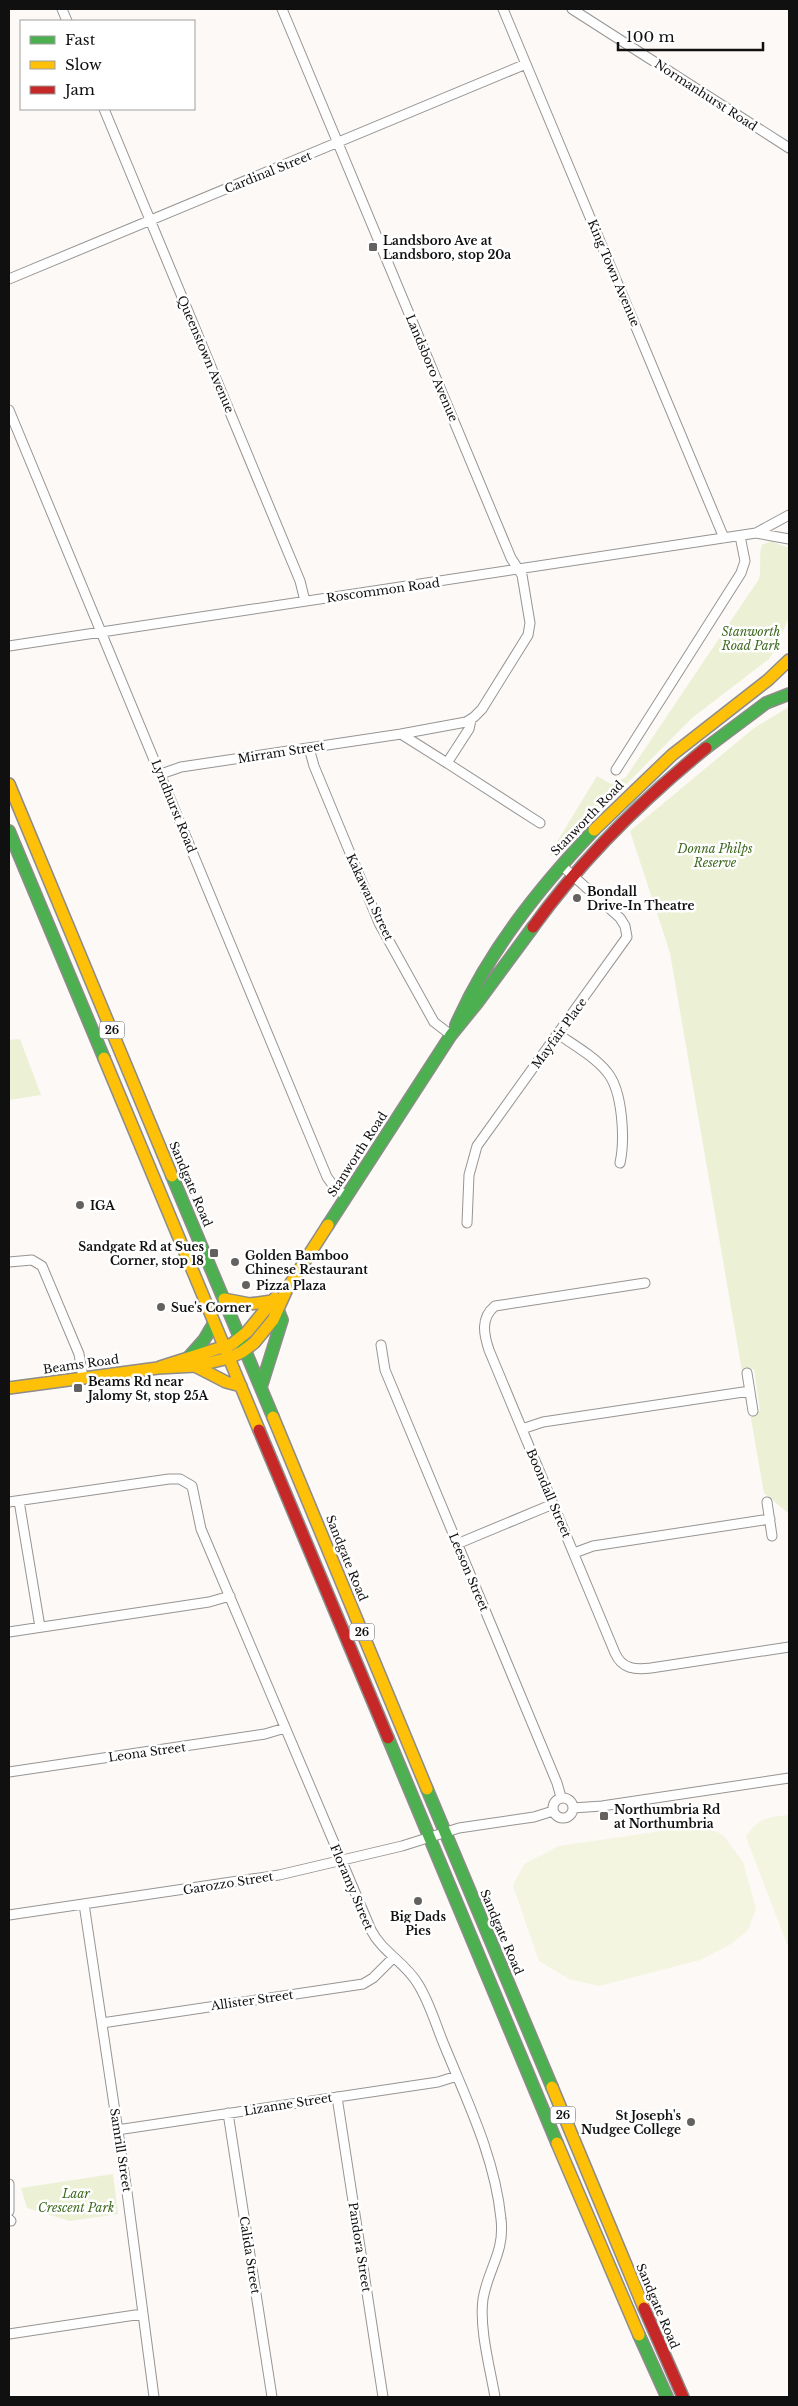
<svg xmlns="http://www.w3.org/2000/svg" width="798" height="2406" font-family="'Libre Baskerville',serif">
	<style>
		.green { fill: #ecf1d6 }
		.pitch { fill: #f3f5e0 }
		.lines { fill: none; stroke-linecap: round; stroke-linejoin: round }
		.street-casing { stroke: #969594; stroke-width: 11 }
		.fast-casing { stroke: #8d8c8a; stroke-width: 14 }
		.slow-casing { stroke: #8d8c8a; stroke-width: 14 }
		.jam-casing { stroke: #8d8c8a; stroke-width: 14 }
		.street { stroke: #fffefe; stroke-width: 9 }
		.fast { stroke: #4caf50; stroke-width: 11 }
		.slow { stroke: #ffc107; stroke-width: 11 }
		.jam { stroke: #c62828; stroke-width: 11 }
		.poi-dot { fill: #636260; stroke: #fff; stroke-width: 2 }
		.labels { text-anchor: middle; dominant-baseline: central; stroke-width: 5; stroke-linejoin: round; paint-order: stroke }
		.shield { fill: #fff; stroke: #585858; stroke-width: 1 }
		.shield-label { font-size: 11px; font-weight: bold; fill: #101010 }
		.street-label { font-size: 12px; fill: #101010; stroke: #fff }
		.poi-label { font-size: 12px; font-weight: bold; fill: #101010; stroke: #fff; text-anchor: start }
		.park-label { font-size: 12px; font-style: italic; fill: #3e691f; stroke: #fff }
	</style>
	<rect width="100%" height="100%" fill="#fcf9f6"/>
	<path class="green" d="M771 541 789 548V617L776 648 769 659 692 718 555 856 549 855 597 776 611 784 626 777 759 579C762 567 758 557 762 545Z
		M789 707V1514L764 1493 750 1413 760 1411 754 1369 742 1371 670 953 630 831 754 728Z
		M20 1039 41 1095 9 1100V1040Z
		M113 2174 118 2214 70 2221 27 2208 21 2188Z"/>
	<path class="pitch" d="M789 1815V1949L746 1837C758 1818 767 1817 789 1815Z
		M702 1825 723 1835 743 1862 756 1909 748 1930 731 1944 700 1960 599 1986 569 1979 539 1961 513 1886 524 1864 559 1846Z"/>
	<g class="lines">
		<defs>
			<path id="street" d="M62 9 67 21
				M503 9 724 538
				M572 9 789 148
				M104 109 300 581 305 601
				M9 279 526 64
				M9 410 327 1177 335 1188 346 1196
				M756 533 789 515
				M9 646 756 533 789 539
				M401 734 447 763 469 729 471 720
				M309 748 314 766 379 923 434 1022 451 1035
				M447 763 540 823
				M616 770 741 573 745 561 740 536
				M161 774 181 767 401 734 466 722 474 717 482 709 528 635 530 623 522 575 511 558 282 9
				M558 1034C574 1045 595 1057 607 1072 623 1091 625 1140 620 1163
				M467 1223 469 1175 477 1146 627 937 625 926 620 918 561 865
				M9 1262 32 1260 42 1266 79 1354 83 1378
				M645 1283 495 1306C480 1318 484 1335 489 1350L615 1653C622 1669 635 1670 651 1668L789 1647
				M381 1345 385 1370 557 1783 561 1797
				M747 1373 753 1411
				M522 1429 543 1422 750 1391
				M19 1501 40 1627
				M9 1502 169 1479H180L192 1486 201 1529 371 1930C382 1952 406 1963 418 1984 430 2003 436 2026 445 2047 468 2103 495 2158 501 2219 505 2252 488 2269 483 2299 479 2328 490 2368 495 2397
				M767 1502 772 1536
				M457 1544 553 1504
				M574 1553 593 1546 770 1519
				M9 1632 209 1602 230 1596
				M9 1772 265 1734 285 1728
				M553 1808a10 10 0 1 1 20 0a10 10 0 1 1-20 0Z
				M573 1808 602 1806 789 1778
				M84 1904 127 2192 154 2397
				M9 1915 279 1875 402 1846 459 1828 534 1817 553 1811
				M102 2023 363 1984 373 1978 393 1958
				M337 2097 383 2397
				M228 2113 272 2397
				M117 2130 438 2082 457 2076
				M9 2184V2211
				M9 2219 11 2221
				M9 2334 142 2314"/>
			<path id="fast" d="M706 748 766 703 789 694
				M9 831 104 1058
				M456 1025C488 952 539 888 594 830
				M172 1176 273 1417
				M328 1225 451 1035 477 1003 533 927
				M189 1357 204 1340 214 1323
				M261 1387 282 1320 278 1310
				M388 1738 557 2143
				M427 1789 552 2087
				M639 2335 667 2397"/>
			<path id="slow" d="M9 784 172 1176
				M594 830 672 755 768 680 789 660
				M104 1058 259 1430
				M224 1299 250 1304 272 1301
				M195 1366 226 1382 241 1386
				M160 1367 232 1344 247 1332 275 1298
				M9 1388 158 1368 196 1366 229 1358 242 1352 254 1343 273 1320 287 1289 328 1225
				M273 1417 427 1789
				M552 2087 644 2308
				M557 2143 639 2335"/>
			<path id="jam" d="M533 927C582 859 642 800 706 748
				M259 1430 388 1738
				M644 2308 683 2397"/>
		</defs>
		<use href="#street" class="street-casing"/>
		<use href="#fast" class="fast-casing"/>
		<use href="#slow" class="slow-casing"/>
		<use href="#jam" class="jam-casing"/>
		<use href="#street" class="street"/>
		<use href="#fast" class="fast"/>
		<use href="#slow" class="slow"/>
		<use href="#jam" class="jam"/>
	</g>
	<g class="poi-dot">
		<rect x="368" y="242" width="10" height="10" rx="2.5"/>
		<circle cx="577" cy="898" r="5"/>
		<circle cx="80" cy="1205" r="5"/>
		<rect x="209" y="1248" width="10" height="10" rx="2.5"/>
		<circle cx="235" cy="1262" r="5"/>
		<circle cx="246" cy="1285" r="5"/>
		<circle cx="161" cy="1307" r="5"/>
		<rect x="73" y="1383" width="10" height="10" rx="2.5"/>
		<rect x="599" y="1811" width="10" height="10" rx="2.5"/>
		<circle cx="418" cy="1901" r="5"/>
		<circle cx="691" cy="2122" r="5"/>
	</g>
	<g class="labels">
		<g class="shield">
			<rect x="99.5" y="1021.5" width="25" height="17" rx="4"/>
			<rect x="349.5" y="1623.5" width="25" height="17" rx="4"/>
			<rect x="550.5" y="2106.5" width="25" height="17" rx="4"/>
		</g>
		<g class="shield-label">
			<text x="112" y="1030">26</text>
			<text x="362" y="1632">26</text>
			<text x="563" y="2115">26</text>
		</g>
		<g class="street-label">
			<text transform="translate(706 95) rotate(33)">Normanhurst Road</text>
			<text transform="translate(268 172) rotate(-22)">Cardinal Street</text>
			<text transform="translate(614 273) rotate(67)">King Town Avenue</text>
			<text transform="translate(206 354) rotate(67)">Queenstown Avenue</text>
			<text transform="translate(432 368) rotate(67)">Landsboro Avenue</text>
			<text transform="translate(383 590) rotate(-8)">Roscommon Road</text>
			<text transform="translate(281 752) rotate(-9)">Mirram Street</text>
			<text transform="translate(174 806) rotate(68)">Lyndhurst Road</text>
			<text transform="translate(587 818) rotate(-46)">Stanworth Road</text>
			<text transform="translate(370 897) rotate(65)">Kakawan Street</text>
			<text transform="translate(559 1033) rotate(-54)">Mayfair Place</text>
			<text transform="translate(357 1154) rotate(-57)">Stanworth Road</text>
			<text transform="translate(191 1184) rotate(67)">Sandgate Road</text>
			<text transform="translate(81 1364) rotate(-8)">Beams Road</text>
			<text transform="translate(549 1493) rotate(67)">Boondall Street</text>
			<text transform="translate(347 1558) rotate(68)">Sandgate Road</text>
			<text transform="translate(469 1572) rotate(67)">Leeson Street</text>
			<text transform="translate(147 1752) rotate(-8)">Leona Street</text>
			<text transform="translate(228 1883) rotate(-9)">Garozzo Street</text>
			<text transform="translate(352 1887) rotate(67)">Floramy Street</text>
			<text transform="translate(502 1932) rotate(67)">Sandgate Road</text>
			<text transform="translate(252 2000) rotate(-8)">Allister Street</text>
			<text transform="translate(288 2104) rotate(-9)">Lizanne Street</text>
			<text transform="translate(121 2150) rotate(81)">Samrill Street</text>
			<text transform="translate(360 2247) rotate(81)">Pandora Street</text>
			<text transform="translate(250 2255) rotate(81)">Calida Street</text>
			<text transform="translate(658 2306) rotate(67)">Sandgate Road</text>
		</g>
		<g class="poi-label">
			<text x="383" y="240">Landsboro Ave at<tspan x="383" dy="14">Landsboro, stop 20a</tspan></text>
			<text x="587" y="891">Bondall<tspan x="587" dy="14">Drive-In Theatre</tspan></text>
			<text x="90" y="1205">IGA</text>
			<text x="204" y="1246" text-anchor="end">Sandgate Rd at Sues<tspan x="204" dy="14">Corner, stop 18</tspan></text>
			<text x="245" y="1255">Golden Bamboo<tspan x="245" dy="14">Chinese Restaurant</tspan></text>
			<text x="256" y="1285">Pizza Plaza</text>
			<text x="171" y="1307">Sue's Corner</text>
			<text x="88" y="1381">Beams Rd near<tspan x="88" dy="14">Jalomy St, stop 25A</tspan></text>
			<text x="614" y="1809">Northumbria Rd<tspan x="614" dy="14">at Northumbria</tspan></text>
			<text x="418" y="1916" text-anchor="middle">Big Dads<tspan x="418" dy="14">Pies</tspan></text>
			<text x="681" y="2115" text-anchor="end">St Joseph's<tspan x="681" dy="14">Nudgee College</tspan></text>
		</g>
		<g class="park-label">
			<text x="751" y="631">Stanworth<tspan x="751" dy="14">Road Park</tspan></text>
			<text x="715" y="848">Donna Philps<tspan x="715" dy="14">Reserve</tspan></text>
			<text x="76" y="2193">Laar<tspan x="76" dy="14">Crescent Park</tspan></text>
		</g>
	</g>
	<rect width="798" height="2406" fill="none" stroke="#101010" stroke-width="20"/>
	<rect x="20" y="20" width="175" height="90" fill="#ffffff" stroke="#9f9f9f"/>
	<rect x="30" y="36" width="25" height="8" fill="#4caf50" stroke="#9f9f9f"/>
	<text x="65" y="45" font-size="15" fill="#101010">Fast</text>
	<rect x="30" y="61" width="25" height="8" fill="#ffc107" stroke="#9f9f9f"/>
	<text x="65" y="70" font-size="15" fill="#101010">Slow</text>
	<rect x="30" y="86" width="25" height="8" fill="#c62828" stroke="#9f9f9f"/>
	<text x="65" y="95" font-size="15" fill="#101010">Jam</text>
	<path d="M618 42v8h145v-8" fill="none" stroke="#101010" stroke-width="2.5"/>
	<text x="626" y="42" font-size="15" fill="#101010" stroke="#ffffff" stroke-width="4" paint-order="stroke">100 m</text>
</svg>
